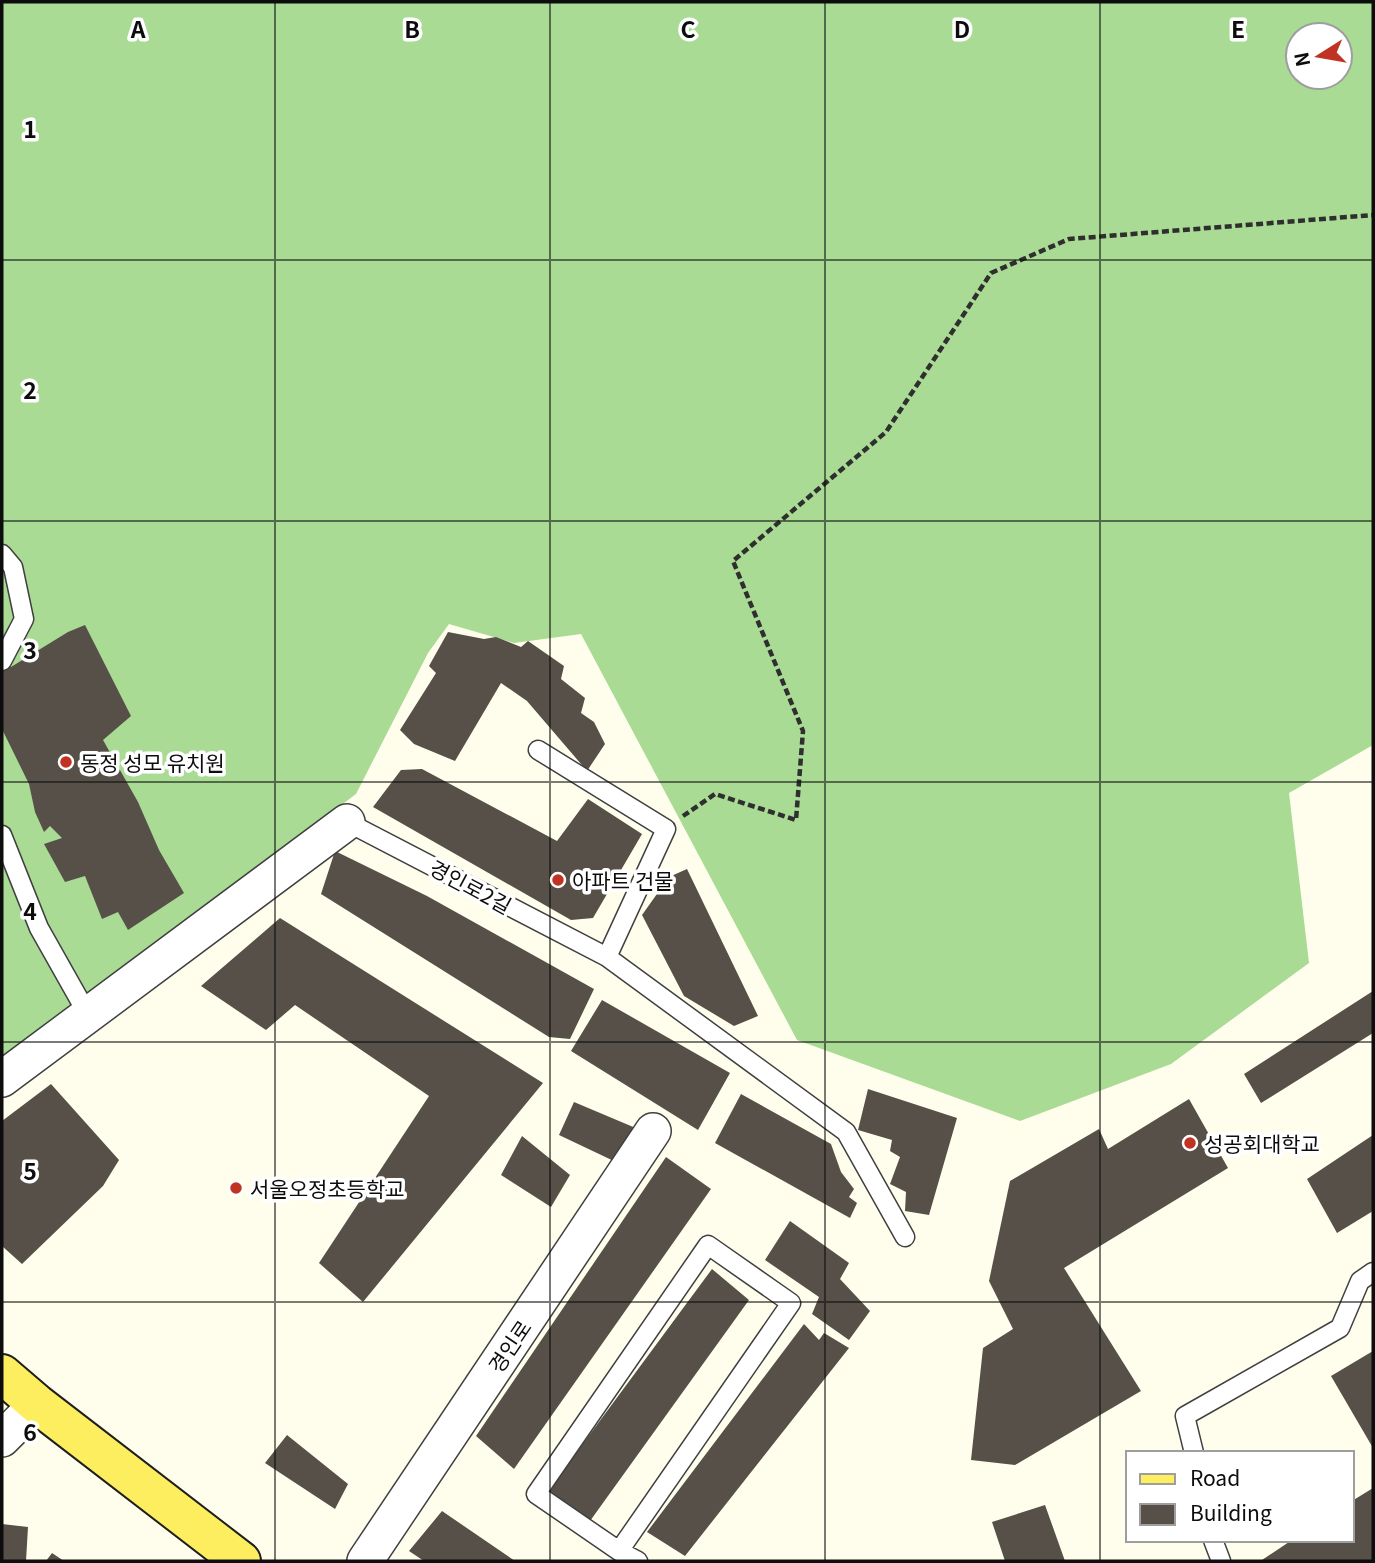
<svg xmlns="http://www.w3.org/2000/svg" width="1375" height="1563" font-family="Georgia,'Noto Sans KR',serif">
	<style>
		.forest { fill: #a9db94; fill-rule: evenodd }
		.building { fill: #565049 }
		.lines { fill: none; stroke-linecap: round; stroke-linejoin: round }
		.lane-casing { stroke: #404040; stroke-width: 21 }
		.street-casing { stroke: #404040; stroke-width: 38 }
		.primary-casing { stroke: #1e1e1e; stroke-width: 42 }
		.path { stroke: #2f2f2f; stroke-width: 4.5; stroke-dasharray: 7 3.5; stroke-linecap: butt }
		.lane { stroke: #fff; stroke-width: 18 }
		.street { stroke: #fff; stroke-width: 35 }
		.primary { stroke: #fcee5f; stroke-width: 38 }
		.grid { fill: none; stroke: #0d0d0d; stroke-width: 2; stroke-opacity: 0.55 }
		.poi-dot { fill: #c03221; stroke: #fff; stroke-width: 2.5 }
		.labels { text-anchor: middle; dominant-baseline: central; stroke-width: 7; stroke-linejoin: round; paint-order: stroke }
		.poi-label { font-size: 21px; fill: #0d0d0d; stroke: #fff; text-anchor: start }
		.street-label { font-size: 21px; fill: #0d0d0d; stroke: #fff }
		.grid-label { font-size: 23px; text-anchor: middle; font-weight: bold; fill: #0d0d0d; stroke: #fff; stroke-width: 7; stroke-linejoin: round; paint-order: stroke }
	</style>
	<rect width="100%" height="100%" fill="#fffeec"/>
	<path class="forest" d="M2 2H1373V745L1289 793 1309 963 1171 1064 1020 1121 797 1040 581 634 514 643 449 624 428 653 356 794 2 1061ZM1298 35H1340V77H1298Z"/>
	<path class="building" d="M85 625 131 716 103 740 138 802 159 850 184 893 128 930 118 912 102 919 85 876 65 882 44 844 62 838 50 826 44 832 35 812 29 784 2 729 3 659 11 667 68 632Z
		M448 632 484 639 496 637 521 647 528 641 564 666 561 679 585 698 581 713 594 722 605 744 587 771 527 701 501 683 455 761 414 744 400 730 436 673 429 666Z
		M422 769 557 841 588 799 642 834 593 918 571 920 373 807 401 770Z
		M335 851 427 896 594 989 570 1039 549 1037 321 894Z
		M687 869 758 1016 734 1026 684 996 642 915 669 877Z
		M280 918 543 1083 363 1302 319 1263 429 1096 295 1005 266 1030 201 986Z
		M1373 991V1033L1261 1103 1244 1074Z
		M602 1000 730 1073 698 1130 571 1051Z
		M51 1084 119 1160 103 1186 22 1264 2 1246V1121Z
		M868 1089 957 1118 929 1215 905 1211 906 1192 890 1184 900 1157 890 1151 892 1140 858 1130Z
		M741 1094 831 1144 841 1172 854 1189 849 1197 857 1203 850 1218 715 1143Z
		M1189 1099 1228 1168 1064 1268 1141 1391 1015 1465 971 1460 983 1348 1013 1329 989 1281 1010 1181 1099 1129 1108 1149Z
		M574 1102 638 1129 618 1163 559 1135Z
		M1373 1135V1211L1337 1233 1307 1179Z
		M522 1136 570 1175 551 1207 501 1175Z
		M666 1157 711 1189 514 1469 476 1436Z
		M790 1221 849 1263 840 1279 870 1311 849 1340 812 1314 819 1297 765 1260Z
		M712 1269 749 1300 590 1521 548 1491Z
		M804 1324 819 1340 824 1333 849 1348 685 1556 647 1532Z
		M1373 1351V1448L1331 1376Z
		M287 1435 348 1484 335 1509 265 1463Z
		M1373 1488V1561H1263L1262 1560 1292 1540H1352V1501Z
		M1045 1505 1065 1561H1005L992 1522Z
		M442 1511 515 1561H424L409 1551Z
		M2 1524 28 1527 26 1561H2Z
		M52 1553 64 1561H46Z"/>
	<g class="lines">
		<defs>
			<path id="lane" d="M2 554 13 567 24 619 2 661
				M538 750 666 829 607 957
				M347 822 607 957 846 1132 905 1237
				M2 835 39 928 88 1015
				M1194 1453 1185 1416 1340 1328 1360 1281 1373 1272
				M1213 1540 1221 1561
				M619 1551 791 1303 708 1245 536 1494 619 1551 638 1561"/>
			<path id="street" d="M2 1079 347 822
				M2 1439 37 1404
				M365 1561 653 1131"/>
			<path id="primary" d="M2 1374 37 1404 241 1561"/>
		</defs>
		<use href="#lane" class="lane-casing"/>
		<use href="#street" class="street-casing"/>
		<use href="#primary" class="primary-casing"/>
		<path class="path" d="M683 816 715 794 796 820 803 731 733 561 886 432 991 273 1069 239 1373 215"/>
		<use href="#lane" class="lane"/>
		<use href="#street" class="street"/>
		<use href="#primary" class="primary"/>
	</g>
	<path class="grid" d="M275 2V1561M550 2V1561M825 2V1561M1100 2V1561M2 260H1373M2 521H1373M2 782H1373M2 1042H1373M2 1302H1373"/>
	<g class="poi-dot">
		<circle cx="66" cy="762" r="7"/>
		<circle cx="558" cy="880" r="7"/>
		<circle cx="1190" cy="1143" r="7"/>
		<circle cx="236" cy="1188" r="7"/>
	</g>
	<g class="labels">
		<g class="poi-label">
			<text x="80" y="762">동정 성모 유치원</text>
			<text x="572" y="880">아파트 건물</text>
			<text x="1204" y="1143">성공회대학교</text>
			<text x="250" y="1188">서울오정초등학교</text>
		</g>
		<g class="street-label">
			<text transform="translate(471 886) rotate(28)">경인로2길</text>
			<text transform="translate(509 1346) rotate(-56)">경인로</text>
		</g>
	</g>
	<g class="grid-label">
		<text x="138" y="38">A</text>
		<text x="412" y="38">B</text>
		<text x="688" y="38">C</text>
		<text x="962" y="38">D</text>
		<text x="1238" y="38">E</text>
		<text x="30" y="138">1</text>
		<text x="30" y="399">2</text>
		<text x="30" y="659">3</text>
		<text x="30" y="920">4</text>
		<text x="30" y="1180">5</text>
		<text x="30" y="1441">6</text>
	</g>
	<rect width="1375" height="1563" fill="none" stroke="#0d0d0d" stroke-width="7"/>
	<rect x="1126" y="1451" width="228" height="91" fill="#ffffff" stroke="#9e9e9e" stroke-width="2"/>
	<rect x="1140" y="1474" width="35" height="10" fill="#fcee5f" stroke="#9e9e9e" stroke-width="2"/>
	<text x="1190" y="1486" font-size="21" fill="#0d0d0d">Road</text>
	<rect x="1140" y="1504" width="35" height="21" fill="#565049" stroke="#9e9e9e" stroke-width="2"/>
	<text x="1190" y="1521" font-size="21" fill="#0d0d0d">Building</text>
	<g transform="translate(1319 56) rotate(259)"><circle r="33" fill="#ffffff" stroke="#9e9e9e" stroke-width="2"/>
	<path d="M0-5L12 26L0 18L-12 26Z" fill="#c03221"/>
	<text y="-10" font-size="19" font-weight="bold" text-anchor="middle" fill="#0d0d0d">N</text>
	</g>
</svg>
